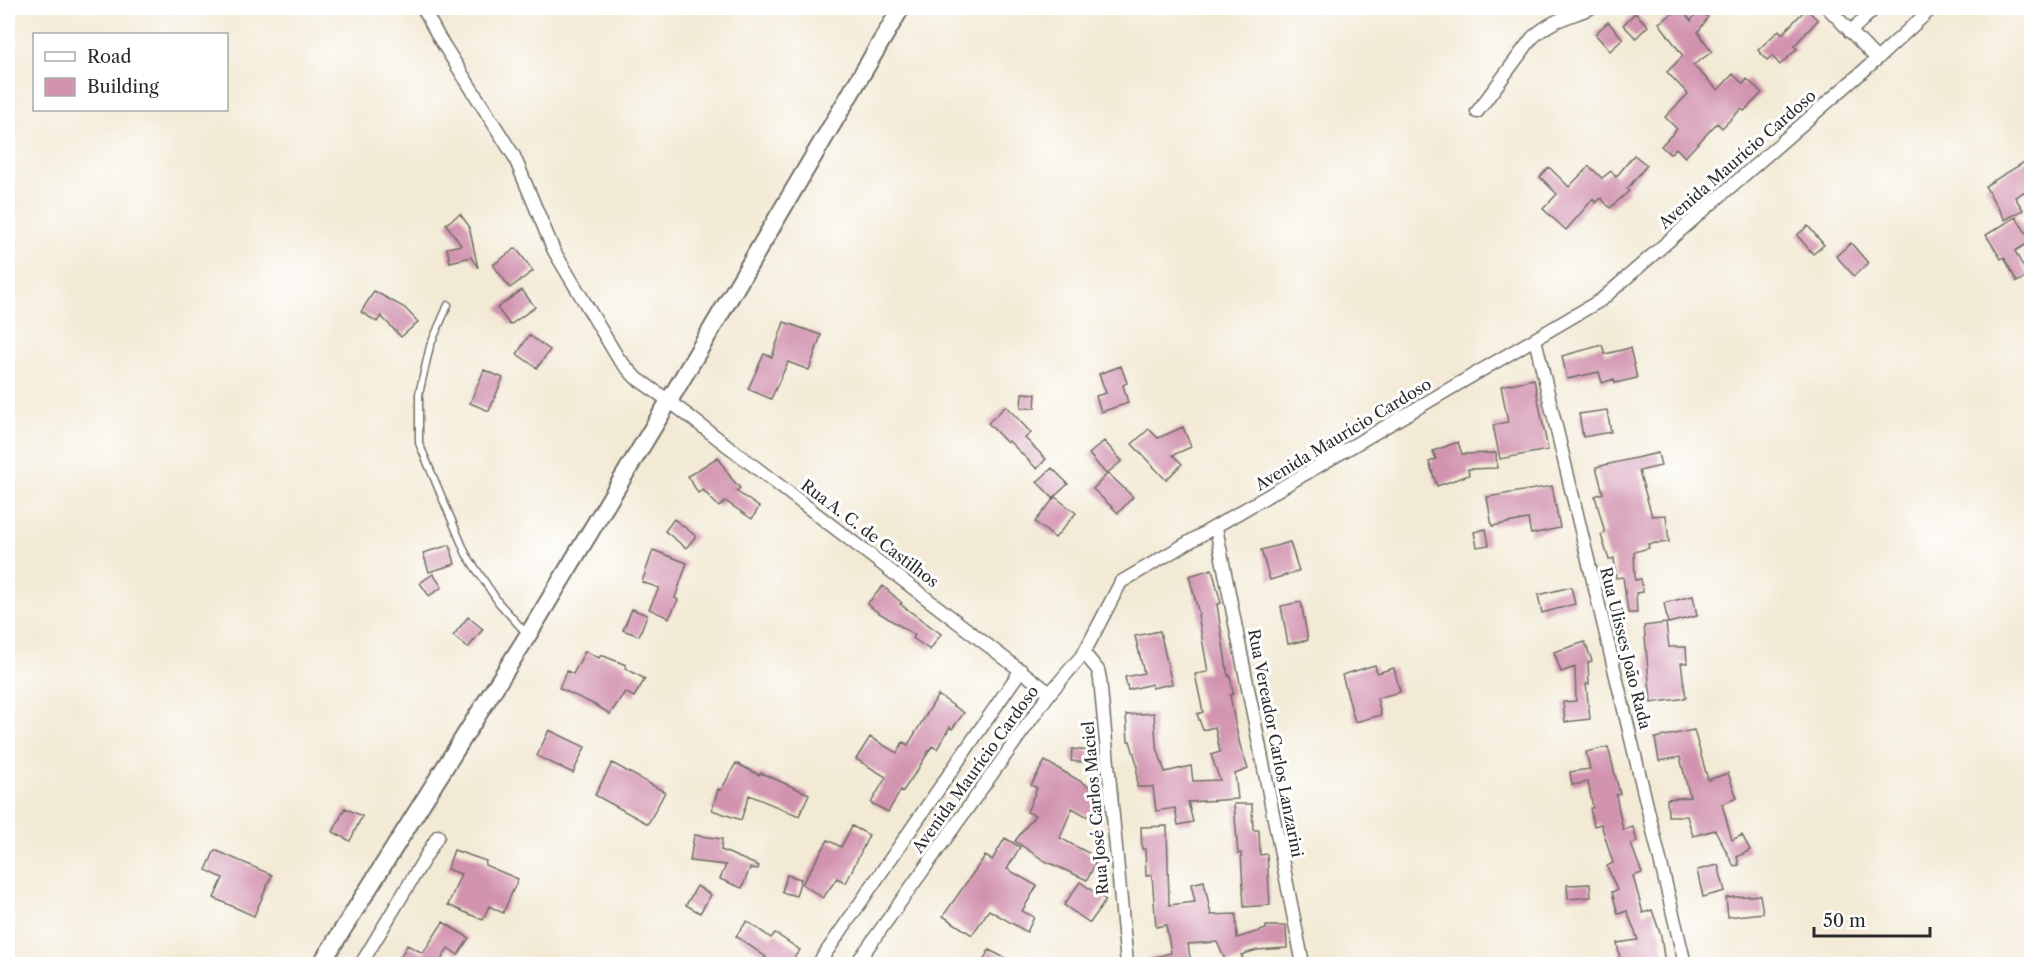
<svg xmlns="http://www.w3.org/2000/svg" width="2039" height="972" font-family="'Libre Caslon Text',serif">
	<style>
		.building { fill: #d293af }
		.lines { fill: none; stroke-linecap: round; stroke-linejoin: round }
		.service-casing { stroke: #716e66; stroke-width: 9 }
		.minor-casing { stroke: #716e66; stroke-width: 15 }
		.secondary-casing { stroke: #716e66; stroke-width: 20 }
		.service { stroke: #fff; stroke-width: 6 }
		.minor { stroke: #fff; stroke-width: 12 }
		.secondary { stroke: #fff; stroke-width: 16 }
		.labels { text-anchor: middle; dominant-baseline: central; stroke-width: 6; stroke-linejoin: round; paint-order: stroke }
		.street-label { font-size: 16px; fill: #2b2b2b; stroke: #fff }
	</style>
	<rect width="100%" height="100%" fill="#fff"/>
	<filter id="ink" filterUnits="userSpaceOnUse"><feTurbulence type="fractalNoise" baseFrequency=".0167" numOctaves="2"/><feDisplacementMap in="SourceGraphic" scale="12" xChannelSelector="R" yChannelSelector="G"/><feConvolveMatrix kernelMatrix="1 2 1 2 8 2 1 2 1" color-interpolation-filters="sRGB"/></filter>
	<filter id="wash" filterUnits="userSpaceOnUse"><feTurbulence type="fractalNoise" baseFrequency=".008" numOctaves="4" result="noise"/><feDisplacementMap in="SourceGraphic" scale="24" xChannelSelector="R" yChannelSelector="G"/><feGaussianBlur stdDeviation="1.35" result="paint"/><feColorMatrix in="noise" values="0 0 0 0 0 0 0 0 0 0 0 0 0 0 0 0 0 1.4 0 .05"/><feComposite in="paint" operator="in"/></filter>
	<g filter="url(#wash)">
		<rect width="100%" height="100%" fill="#f3ead5"/>
		<g id="blocks">
			<path class="building" d="M1681 8 1691 21 1698 11 1708 17 1698 32 1712 52 1693 65 1718 90 1733 74 1743 84 1747 79 1762 93 1744 111 1741 109 1722 128 1717 123 1685 157 1676 148 1670 154 1661 146 1677 129 1665 117 1688 94 1667 72 1683 56 1659 23Z
				M1806 9 1818 20 1794 46 1797 49 1780 65 1772 56 1767 60 1758 50 1779 30 1782 34Z
				M1635 13 1648 26 1636 38 1623 25Z
				M1608 22 1623 39 1610 51 1595 34Z
				M1634 155 1647 165 1627 189 1629 191 1610 208 1601 198 1596 203 1593 199 1566 230 1543 209 1557 194 1540 177 1549 167 1569 187 1589 166 1602 178 1611 171 1616 177Z
				M2031 158V188L2015 197 2023 210 2005 220 1985 186Z
				M460 214 469 226 478 268 471 257 450 262 447 248 461 245 446 224Z
				M2016 217 2031 241 2015 251 2028 276 2017 282 2004 257 2001 259 1986 235Z
				M1808 226 1824 245 1813 254 1797 235Z
				M1851 243 1868 263 1854 276 1836 256Z
				M516 248 533 271 510 288 493 265Z
				M522 290 535 307 510 325 497 308Z
				M374 291 405 308 418 322 401 337 381 316 377 322 361 312Z
				M784 322 821 335 809 370 788 362 771 399 748 389 764 354 772 357Z
				M529 335 550 350 537 368 517 354Z
				M1602 345 1605 354 1630 348 1637 378 1615 383 1614 379 1602 383 1599 372 1567 379 1562 356Z
				M1121 366 1127 383 1123 385 1128 403 1101 412 1096 396 1106 393 1099 374Z
				M484 370 503 378 489 411 470 403Z
				M1534 379 1548 450 1500 459 1493 425 1508 422 1501 386Z
				M1022 393 1036 394 1035 408H1021Z
				M1006 406 1031 433 1025 438 1046 459 1037 469 1009 441 1007 443 988 423Z
				M1607 410 1611 432 1583 437 1579 414Z
				M1183 427 1191 447 1173 455 1182 464 1166 480 1132 444 1149 429 1158 438Z
				M1104 441 1122 461 1106 474 1089 454Z
				M1458 442 1462 454 1496 453 1497 468 1468 469 1469 475 1437 486 1429 462 1436 459 1433 451Z
				M1658 453 1661 466 1639 471 1652 516 1666 515 1669 542 1648 544 1649 548 1634 552 1635 580 1641 579 1643 592 1636 593 1637 613H1628L1623 577 1616 578 1614 558 1609 560 1601 535 1605 533 1595 496 1603 493 1596 467Z
				M718 457 731 478 740 488 736 491 759 507 752 519 725 501 719 507 703 490 698 493 688 476Z
				M1052 468 1068 484 1053 498 1037 482Z
				M1108 473 1133 497 1118 513 1093 489Z
				M1552 486 1560 528 1531 534 1528 519 1492 526 1487 497Z
				M1055 497 1076 513 1055 538 1035 522Z
				M674 519 696 536 686 548 665 531Z
				M1486 529 1489 545 1477 547 1474 532Z
				M1290 542 1299 571 1270 580 1261 550Z
				M450 545 455 564 429 572 423 553Z
				M653 550 687 563 675 598 678 600 669 618 649 609 659 588 642 582Z
				M1212 569 1221 603 1217 604 1228 676 1230 675 1233 694 1230 695 1235 723 1240 745 1248 769 1235 774 1238 799 1188 802 1193 822 1178 825 1175 808 1156 811 1153 787H1137V764L1130 741H1128L1126 715 1154 713 1156 744 1165 772 1191 766 1193 781 1220 780 1211 755 1220 752 1215 727 1203 730 1197 714 1203 712 1195 674 1208 672 1198 615 1199 614 1189 576Z
				M433 574 442 587 429 596 420 583Z
				M883 586 902 603 900 604 941 634 930 650 913 638 915 635 876 611 867 604Z
				M1571 587 1575 604 1542 613 1538 595Z
				M1693 596 1697 616 1668 623 1664 603Z
				M1301 602 1308 640 1288 644 1281 606Z
				M632 609 647 615 639 636 623 630Z
				M468 617 483 629 468 648 453 636Z
				M1666 623 1669 647H1686L1687 663H1681L1686 698 1651 703 1644 626Z
				M1160 631 1172 684 1152 688V684L1128 690 1125 677 1144 673 1135 636Z
				M1585 642 1592 661 1588 662 1589 684H1586L1590 719 1565 722 1563 702 1576 701 1575 667 1561 672 1554 652Z
				M585 651 599 658 601 655 626 665 625 668 645 679 634 697 625 692 610 714 597 706 559 688 567 671 573 674Z
				M1375 665 1377 673 1394 668 1400 692 1377 698 1381 715 1355 722 1342 675Z
				M938 695 964 713 952 729 950 727 937 749 932 746 918 769 903 791 901 790 888 812 871 803 886 777 856 759 870 737 897 753 903 742 908 745Z
				M549 730 585 747 573 773 537 756Z
				M1694 730 1708 780 1728 773 1737 798 1722 804 1732 840 1742 835 1750 850 1737 857 1739 865 1734 866 1715 830 1693 836 1687 816H1668L1667 799 1690 797 1680 757 1659 761 1655 738Z
				M1608 747 1620 794 1616 795 1623 830 1633 827 1637 842 1631 844 1642 873 1633 876 1643 913 1652 910 1661 936 1665 964H1621L1617 943 1638 940 1627 911 1618 914 1612 892 1617 890 1607 866 1613 863 1601 824 1594 826 1590 808H1593L1588 782 1572 785 1570 772 1590 769 1586 752Z
				M1072 749 1090 751 1089 763 1071 761Z
				M1045 761 1101 793 1088 817 1072 808 1060 838 1098 858 1087 880 1045 861 1015 841 1035 815 1027 812 1037 788 1031 785Z
				M612 763 665 792 648 824 595 795Z
				M736 763 759 775 761 773 809 794 799 816 749 795 741 820 712 810 718 789 721 790Z
				M1234 804H1252L1253 830H1259L1260 855 1267 854 1270 905 1244 907 1241 853 1238 854Z
				M345 808 362 816 350 841 333 832Z
				M852 826 869 835 846 883 837 878 823 898 802 884 828 840 841 847Z
				M1167 826 1169 905 1195 902 1191 884 1204 881 1211 915 1236 914 1237 938 1266 929V926H1286L1287 948 1257 950 1241 955 1243 958 1227 964 1217 942 1188 944 1191 964H1145L1144 960 1171 953 1166 925 1156 927 1152 875 1146 876 1145 849H1142L1141 827Z
				M694 835 722 839 721 850 759 866 758 869 750 868 742 888 720 879 726 865 690 861Z
				M1005 838 1020 847 1007 869 1037 886 1022 911 1034 917 1027 932 989 910 972 935 943 916 985 856 992 860Z
				M215 850 272 875 254 916 214 898 223 878 206 870Z
				M454 850 486 861 485 865 518 879 503 913 489 906 483 920 448 905 461 874 447 869Z
				M1718 865 1725 891 1703 897 1697 870Z
				M787 875 801 879 796 896 782 892Z
				M1080 882 1106 900 1090 923 1064 905Z
				M1590 884 1591 897 1568 899 1567 885Z
				M697 886 711 895 700 913 686 905Z
				M1760 895 1763 913 1728 917 1726 898Z
				M747 921 771 938 775 933 800 950 789 964H772L764 960 766 957 736 936Z
				M443 922 469 938 458 955 448 948 440 962 445 964H397L407 945 423 953Z
				M989 950 1017 964H981Z"/>
		</g>
	</g>
	<g filter="url(#ink)">
		<use href="#blocks" fill-opacity="0" stroke="#716e66" stroke-width="1.5"/>
		<g class="lines">
			<defs>
				<path id="service" d="M448 305 430 346 419 394V443L466 554 499 603 527 634"/>
				<path id="minor" d="M423 8 438 36 514 156 554 251 618 358 635 377 669 401 1050 693
					M1828 8 1877 59
					M1850 32 1875 8
					M1477 112 1532 38C1553 19 1566 18 1591 8
					M1535 339 1685 964
					M1216 528 1303 964
					M1084 653 1098 670 1100 679 1127 964
					M361 964 438 836
					M818 964 1021 670
					M856 964 1050 693 1084 653 1121 582 1601 300 1877 59 1932 8"/>
				<path id="secondary" d="M321 964 528 635 669 401 901 8"/>
			</defs>
			<use href="#service" class="service-casing"/>
			<use href="#minor" class="minor-casing"/>
			<use href="#secondary" class="secondary-casing"/>
			<use href="#service" class="service"/>
			<use href="#minor" class="minor"/>
			<use href="#secondary" class="secondary"/>
		</g>
	</g>
	<g class="labels">
		<g class="street-label">
			<text transform="translate(1737 159) rotate(-41)">Avenida Maurício Cardoso</text>
			<text transform="translate(1343 434) rotate(-31)">Avenida Maurício Cardoso</text>
			<text transform="translate(870 533) rotate(37)">Rua A. C. de Castilhos</text>
			<text transform="translate(1626 648) rotate(76)">Rua Ulisses João Rada</text>
			<text transform="translate(1276 743) rotate(79)">Rua Vereador Carlos Lanzarini</text>
			<text transform="translate(975 769) rotate(-54)">Avenida Maurício Cardoso</text>
			<text transform="translate(1095 808) rotate(-95)">Rua José Carlos Maciel</text>
		</g>
	</g>
	<rect width="2039" height="972" fill="none" stroke="#fff" stroke-width="30"/>
	<rect x="33" y="33" width="195" height="78" fill="#ffffff" stroke="#aaaaaa" stroke-width="1.5"/>
	<rect x="45" y="52" width="30" height="9" fill="#ffffff" stroke="#aaaaaa" stroke-width="1.5"/>
	<text x="87" y="63" font-size="18" fill="#2b2b2b">Road</text>
	<rect x="45" y="78" width="30" height="18" fill="#d293af" stroke="#aaaaaa" stroke-width="1.5"/>
	<text x="87" y="93" font-size="18" fill="#2b2b2b">Building</text>
	<path d="M1814 927v9h116v-9" fill="none" stroke="#2b2b2b" stroke-width="3"/>
	<text x="1823" y="927" font-size="18" fill="#2b2b2b" stroke="#ffffff" stroke-width="4.5" paint-order="stroke">50 m</text>
</svg>
